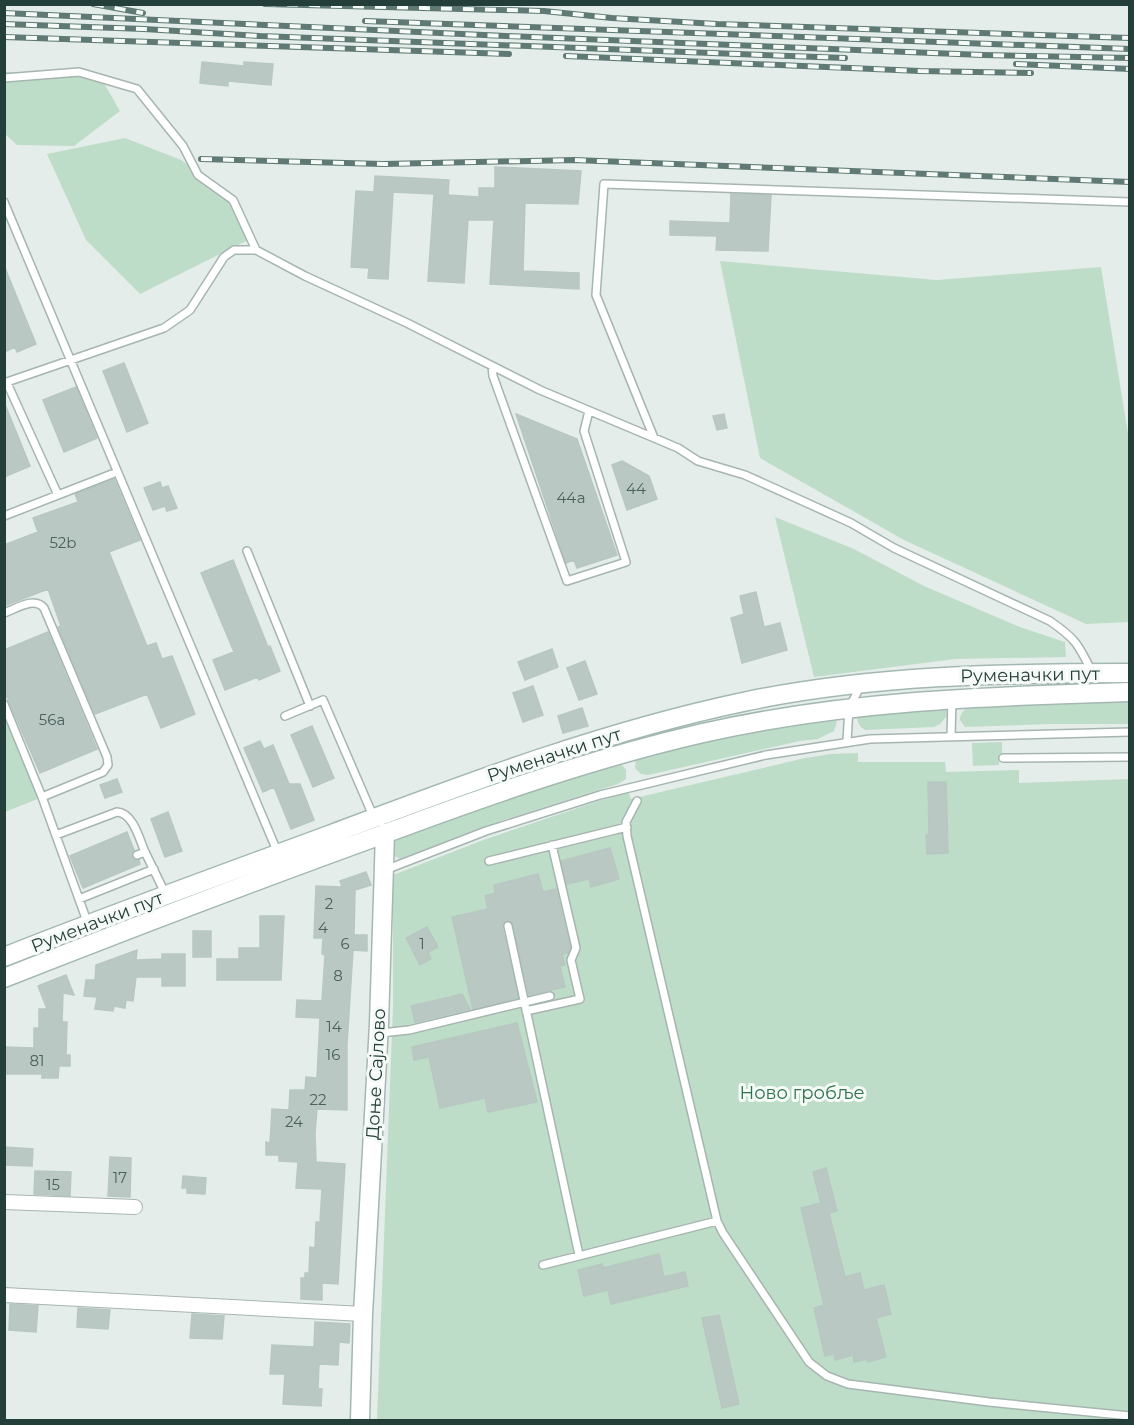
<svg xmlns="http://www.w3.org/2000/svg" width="1134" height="1425" font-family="Montserrat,sans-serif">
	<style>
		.green { fill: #beddc8 }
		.building { fill: #bac8c3; stroke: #b7c7c1; stroke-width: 1.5 }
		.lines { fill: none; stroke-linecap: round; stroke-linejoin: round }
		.lane-casing { stroke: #a7b5b1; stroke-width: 10 }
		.street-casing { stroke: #a7b5b1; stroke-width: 16 }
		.secondary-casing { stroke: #a3b8b2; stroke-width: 21 }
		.lane { stroke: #fff; stroke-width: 7 }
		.street { stroke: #fff; stroke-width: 14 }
		.secondary { stroke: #fff; stroke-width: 18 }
		.rail-casing { stroke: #5f7a74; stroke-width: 6 }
		.rail { stroke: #f5faf7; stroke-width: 4; stroke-dasharray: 11; stroke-linecap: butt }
		.labels { text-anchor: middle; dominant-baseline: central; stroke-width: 6; stroke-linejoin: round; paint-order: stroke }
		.number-label { font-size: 15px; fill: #4a605c }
		.street-label { font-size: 18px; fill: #243e39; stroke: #f5faf7 }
		.park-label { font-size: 18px; fill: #30744e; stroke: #f5faf7 }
	</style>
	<rect width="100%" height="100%" fill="#e4edea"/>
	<path class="green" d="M5 72 98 73 120 111 74 146 17 145 5 134Z
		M125 138 181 160 224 190 238 202 250 239 140 294 86 240 47 154Z
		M720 261 937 280 1101 267 1129 440V622L1086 624 904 540 760 458Z
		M775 517 854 549 924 586 1020 627 1065 642 1066 657 955 659 814 677Z
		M1129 699V724H1050L965 727 960 720C961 707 971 707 981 704Z
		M946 708 947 716 940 724 934 727 865 730C860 727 857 723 857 716Z
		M4 713 40 798 5 812H4Z
		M834 719 837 722 834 731 818 739 800 741 648 775 641 774 635 768 636 758 758 728Z
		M1002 742V754H999V765L973 766 972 743Z
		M858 753V762H945L946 772 1019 770V783L1129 779V1420H377L393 1007V875L486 839 628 791 631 799 805 758 831 754Z
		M616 763 623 766 626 770V779L618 784 503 820 400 859 391 854 392 842 395 839 480 806Z"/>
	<path class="building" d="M202 62 244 66V62L273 64 271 85 228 81V86L200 83Z
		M495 167 581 171 578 204 525 203 523 271 579 273V289L490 284 494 220H468L464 283 428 281 434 194 393 192 388 279 368 278 369 268 351 267 356 191 374 192 375 176 449 180 448 195 479 197V188H495Z
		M731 194 771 195 768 251 716 250 717 236 670 235V221L730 223Z
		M5 268 36 344 17 352 15 347 4 352Z
		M124 363 148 423 127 432 103 371Z
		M76 387 97 438 64 452 43 400Z
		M4 402 30 466 4 477Z
		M516 414 577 439 617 555 577 568 574 560 566 563Z
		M724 414 727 428 717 430 713 416Z
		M622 461 649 476 657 499 627 510 612 465Z
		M114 479 140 540 109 552 147 646 156 643 162 659 172 656 195 714 161 728 147 694 95 714 58 627 61 626 48 589 4 606V545L38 532 33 518 78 502 75 494Z
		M160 482 162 488 168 486 177 508 167 511 165 506 153 510 144 488Z
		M233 560 268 647 270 646 280 671 259 680 258 677 225 690 213 660 234 652 201 573Z
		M756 592 764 627 780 623 787 650 742 663 731 618 744 614 740 596Z
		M48 632 97 749 40 773 4 690V650Z
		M552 649 558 667 525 680 518 662Z
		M585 661 597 694 579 700 567 668Z
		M533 686 543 715 523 722 513 693Z
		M582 708 588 726 563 733 558 716Z
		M312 726 334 778 313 787 291 735Z
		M260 741 264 749 273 745 289 784H300L314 820 291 829 274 787 263 792 244 748Z
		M117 779 122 792 105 798 100 785Z
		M928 782H946L948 853 927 854 926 835H929Z
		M168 812 182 851 165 857 151 819Z
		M127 832 134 850 132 854V857L139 860 140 864 83 888 70 856Z
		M610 848 619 879 591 887 589 879 567 884 561 861Z
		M366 872 371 885 355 890 354 935H367V951L353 950 347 1044V1110L317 1109 315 1133 316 1162 345 1164 338 1284 322 1283V1300L301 1299V1278H305V1273H309L310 1247 315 1248 316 1222H320L322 1189 296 1188 298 1162 279 1161V1155H266V1142L270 1143 272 1109 289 1110 290 1090H305L306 1077 317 1078 320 1018 296 1017 297 1000 322 1001 325 955 322 954 323 938H314L316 886 342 887 340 881Z
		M538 874 543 892 556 889 570 948 568 953 562 954 565 965 560 966 565 987 529 995 513 925 510 921H506L502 927 518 998 473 1009 452 917 488 909 485 896 495 893 494 885Z
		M260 916H284L281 980H217V959H239V948H260Z
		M427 927 438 947 428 952 431 959 420 965 406 938Z
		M193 931H211V957H193Z
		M137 950 136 960 162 959V954H185V986H162V977H136L133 1001 126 1000 125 1008 114 1006 113 1011 95 1009 97 997 84 996 86 980H95L96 965Z
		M66 975 74 995 63 993 62 1022H67L66 1055H70V1066H59L58 1078H42V1074H4V1047L34 1048V1028H39V1009H47L38 986Z
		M462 994 470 1009 415 1022 411 1006Z
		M517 1023 537 1102 488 1112 485 1098 440 1108 429 1057 414 1060 412 1047Z
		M4 1147 33 1149 32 1166 4 1165Z
		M110 1157 131 1158 130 1197 108 1196Z
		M826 1168 837 1211 829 1213 845 1277 860 1273 864 1290 884 1285 891 1314 876 1318 886 1357 868 1362 867 1359 854 1362 853 1355 835 1360 834 1354 825 1356 814 1308 824 1305 801 1208 821 1203 813 1172Z
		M35 1171 71 1172 70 1196 34 1194Z
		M183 1176 206 1178 205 1194 187 1193V1188H182Z
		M659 1254 664 1277 685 1272 688 1286 611 1304 608 1290 584 1296 578 1270 602 1264 603 1268Z
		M10 1304 38 1306 36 1332 9 1330Z
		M78 1308 110 1310 108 1329 77 1327Z
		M192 1314 224 1316 222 1339 190 1338Z
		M719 1315 739 1404 722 1408 702 1318Z
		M315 1322 350 1324 349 1343 339 1342 338 1365 319 1364 318 1389H322L321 1406 283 1404 285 1374H270L272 1345 314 1347Z"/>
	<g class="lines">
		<defs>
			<path id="lane" d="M4 78 79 72 137 89 183 146 198 175 233 200 256 250 305 276 407 323 540 390 678 448 698 461 745 475 807 503 851 523 894 548 1050 621C1076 639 1078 644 1092 672
				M4 202 277 851
				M492 366 493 376 567 581 626 562 584 431 589 411
				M4 383 164 328 190 310 224 257 234 250H256
				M7 383 58 495
				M654 438 596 295 604 184 1130 202
				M4 516 112 474
				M247 551 310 706
				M4 613C16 609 34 596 44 608L107 757 108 765 103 772 42 797 88 924
				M4 704 42 797
				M285 716 323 700 374 818
				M951 736 952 700
				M847 741 849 708 860 687
				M1003 758 1130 757
				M637 801 626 822 627 836 717 1221 723 1233 809 1362 827 1376 848 1384 989 1402 1130 1416
				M56 835 117 812C133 813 139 838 145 852
				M137 855 145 852 166 895
				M489 861 627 827
				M385 870 486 831 600 795 766 755 870 739 1130 732
				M79 899 154 869
				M508 926 579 1255
				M526 1011 580 999 571 960 576 948 552 845
				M381 1033 409 1030 550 996
				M543 1265 717 1221"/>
			<path id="street" d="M4 1202 135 1207
				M4 1295 363 1314"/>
			<path id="secondary" d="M4 957C112 914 221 875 329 835 465 784 601 732 743 702 870 675 1001 673 1130 673
				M4 978C131 928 257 880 384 834 489 795 594 758 703 733 843 701 987 696 1130 692
				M360 1420 363 1314 379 1024 385 833"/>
		</defs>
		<use href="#lane" class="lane-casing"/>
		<use href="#street" class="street-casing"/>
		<use href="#secondary" class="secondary-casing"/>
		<use href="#lane" class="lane"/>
		<use href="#street" class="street"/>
		<use href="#secondary" class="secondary"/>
		<defs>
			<path id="rail" d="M93 4 143 13
				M265 4 544 11 612 18 717 24 1130 38
				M4 13 506 36 983 55 1130 58
				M365 21 1130 49
				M4 24 144 29 260 36 845 58
				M4 37 509 54
				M566 56 920 71 1031 73
				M1016 64 1130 69
				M201 159 383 164 574 160 1130 182"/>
		</defs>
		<use href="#rail" class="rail-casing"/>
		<use href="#rail" class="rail"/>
	</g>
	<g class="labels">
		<g class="number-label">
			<text x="636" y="488">44</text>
			<text x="571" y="497">44a</text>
			<text x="63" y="542">52b</text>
			<text x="52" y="719">56a</text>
			<text x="329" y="903">2</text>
			<text x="323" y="927">4</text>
			<text x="345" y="943">6</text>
			<text x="422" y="943">1</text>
			<text x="338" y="975">8</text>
			<text x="334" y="1026">14</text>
			<text x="333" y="1054">16</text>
			<text x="37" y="1060">81</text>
			<text x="318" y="1099">22</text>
			<text x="294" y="1121">24</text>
			<text x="120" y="1177">17</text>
			<text x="53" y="1184">15</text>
		</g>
		<g class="street-label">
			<text transform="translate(1030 675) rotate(-1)">Руменачки пут</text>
			<text transform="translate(554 755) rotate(-18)">Руменачки пут</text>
			<text transform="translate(97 922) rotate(-21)">Руменачки пут</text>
			<text transform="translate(376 1074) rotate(-87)">Доње Сајлово</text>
		</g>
		<g class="park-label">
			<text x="802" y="1093">Ново гробље</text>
		</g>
	</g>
	<rect width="1134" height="1425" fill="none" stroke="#243e39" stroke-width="12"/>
</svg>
